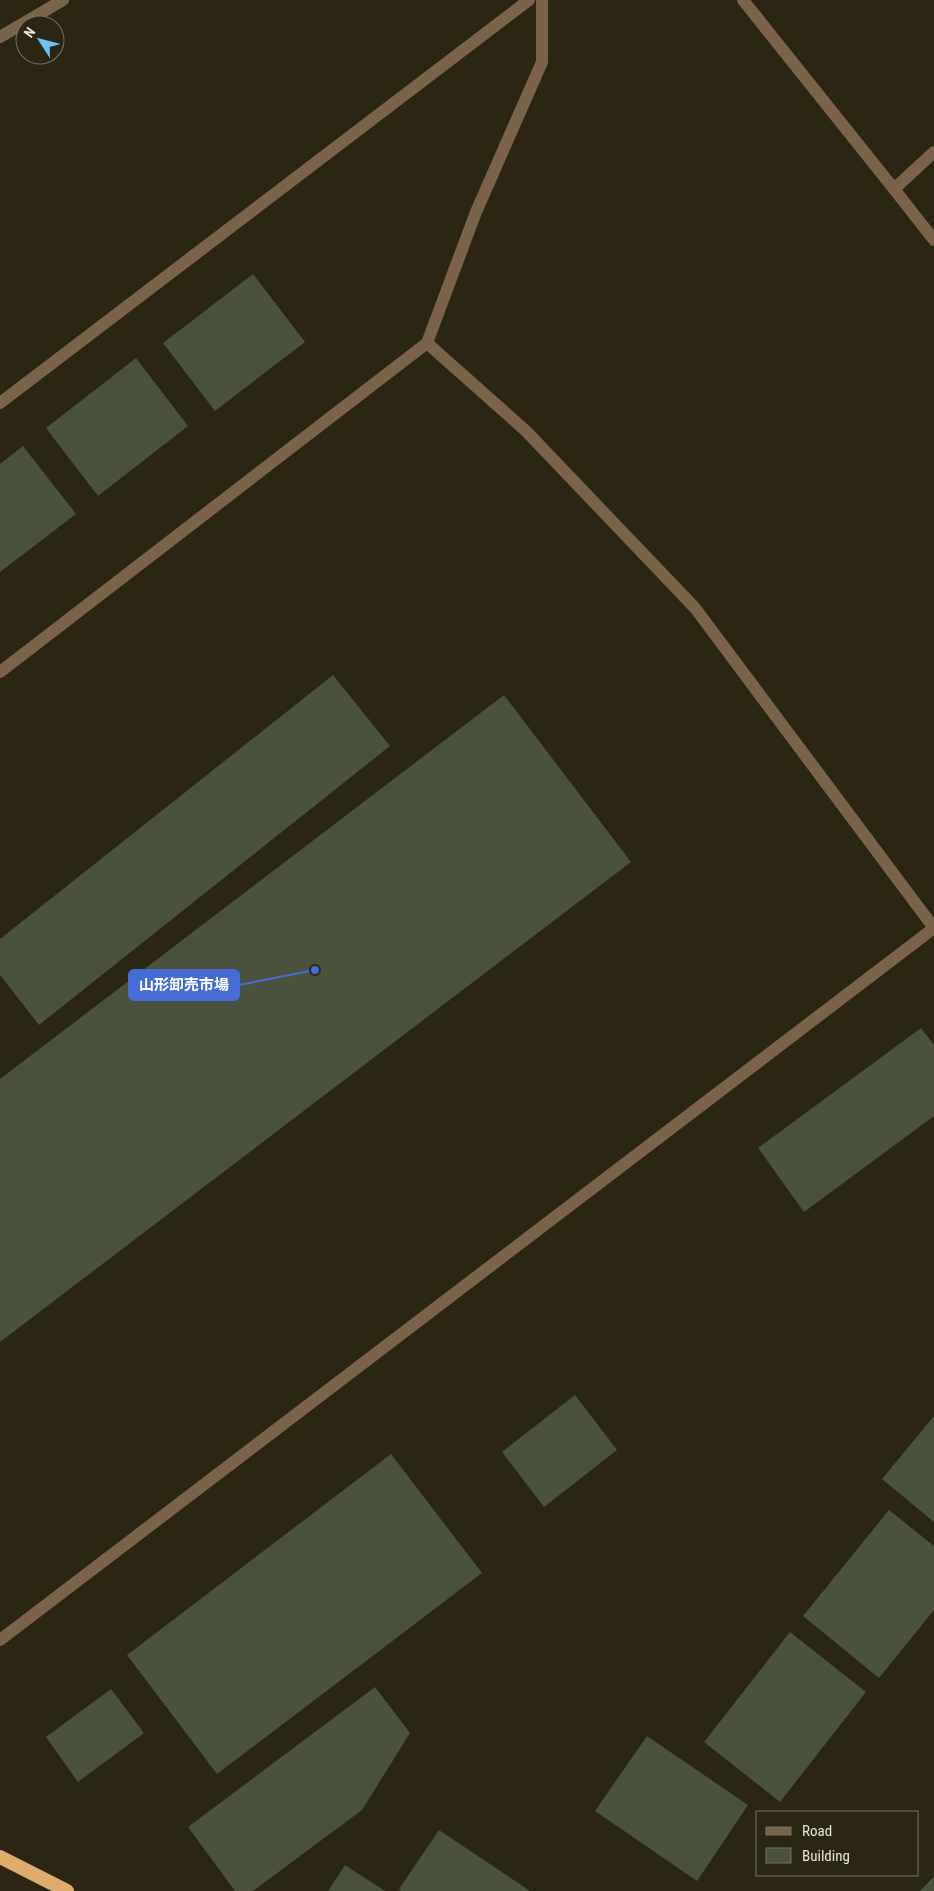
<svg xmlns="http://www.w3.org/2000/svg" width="934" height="1891" font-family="'Roboto Condensed','Noto Sans JP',sans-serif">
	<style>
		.building { fill: #4a513d }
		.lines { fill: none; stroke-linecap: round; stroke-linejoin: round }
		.service { stroke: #7a6349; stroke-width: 12 }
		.minor { stroke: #7a6349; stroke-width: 12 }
		.tertiary { stroke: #7a6349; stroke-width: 12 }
		.trunk { stroke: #e0ac6e; stroke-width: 14 }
		.leader { fill: none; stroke: #466cd8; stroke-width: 2 }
		.callout-dot { fill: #466cd8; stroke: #2a2612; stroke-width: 2 }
		.callout { fill: #466cd8; stroke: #466cd8; stroke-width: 2 }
		.callout-label { font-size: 15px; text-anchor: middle; font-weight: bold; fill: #fff }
	</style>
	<rect width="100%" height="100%" fill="#2a2612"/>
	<path class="building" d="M253 274 305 342 215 411 163 343Z
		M136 358 188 426 98 496 46 428Z
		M23 446 76 514 0 572V464Z
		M333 675 390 746 39 1025 0 975V939Z
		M504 695 631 862 0 1342V1079Z
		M921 1028 934 1045V1116L804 1212 758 1148Z
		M575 1395 617 1450 544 1507 502 1452Z
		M934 1416V1522L882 1479Z
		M391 1454 482 1573 217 1774 127 1655Z
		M889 1510 934 1546V1610L879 1678 803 1616Z
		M790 1632 866 1692 780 1802 704 1742Z
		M375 1687 410 1733 362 1810 253 1891H235L188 1827Z
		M111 1689 144 1733 78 1782 46 1737Z
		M647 1736 748 1805 697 1881 595 1811Z
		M439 1830 530 1891H401L399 1889Z
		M345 1865 385 1891H328Z
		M934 1876V1891H920Z"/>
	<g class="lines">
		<path class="service" d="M0 37 63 0
			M894 189 934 240
			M427 343 526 431 695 608 934 928
			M0 672 427 343 476 212 542 62V0
			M0 1640 934 928"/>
		<path class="minor" d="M743 0 894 189 934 152"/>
		<path class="tertiary" d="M0 403 529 0"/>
		<path class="trunk" d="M0 1857 67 1891"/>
	</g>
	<path class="leader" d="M315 970L239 985"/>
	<circle class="callout-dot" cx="315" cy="970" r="5"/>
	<rect class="callout" x="129" y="970" width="110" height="30" rx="5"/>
	<g class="callout-label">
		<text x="184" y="990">山形卸売市場</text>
	</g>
	<rect x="756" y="1811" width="162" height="65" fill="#2a2612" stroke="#767362"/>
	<rect x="766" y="1827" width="25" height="8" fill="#7a6349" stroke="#767362"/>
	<text x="802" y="1836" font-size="15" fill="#e9e6da">Road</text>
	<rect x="766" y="1848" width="25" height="15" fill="#4a513d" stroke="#767362"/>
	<text x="802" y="1861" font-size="15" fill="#e9e6da">Building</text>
	<g transform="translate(40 40) rotate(306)"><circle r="24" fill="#2a2612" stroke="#767362"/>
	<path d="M0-4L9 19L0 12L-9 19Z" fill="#6ac3f1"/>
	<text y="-8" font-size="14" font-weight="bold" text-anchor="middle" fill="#e9e6da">N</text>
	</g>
</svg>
